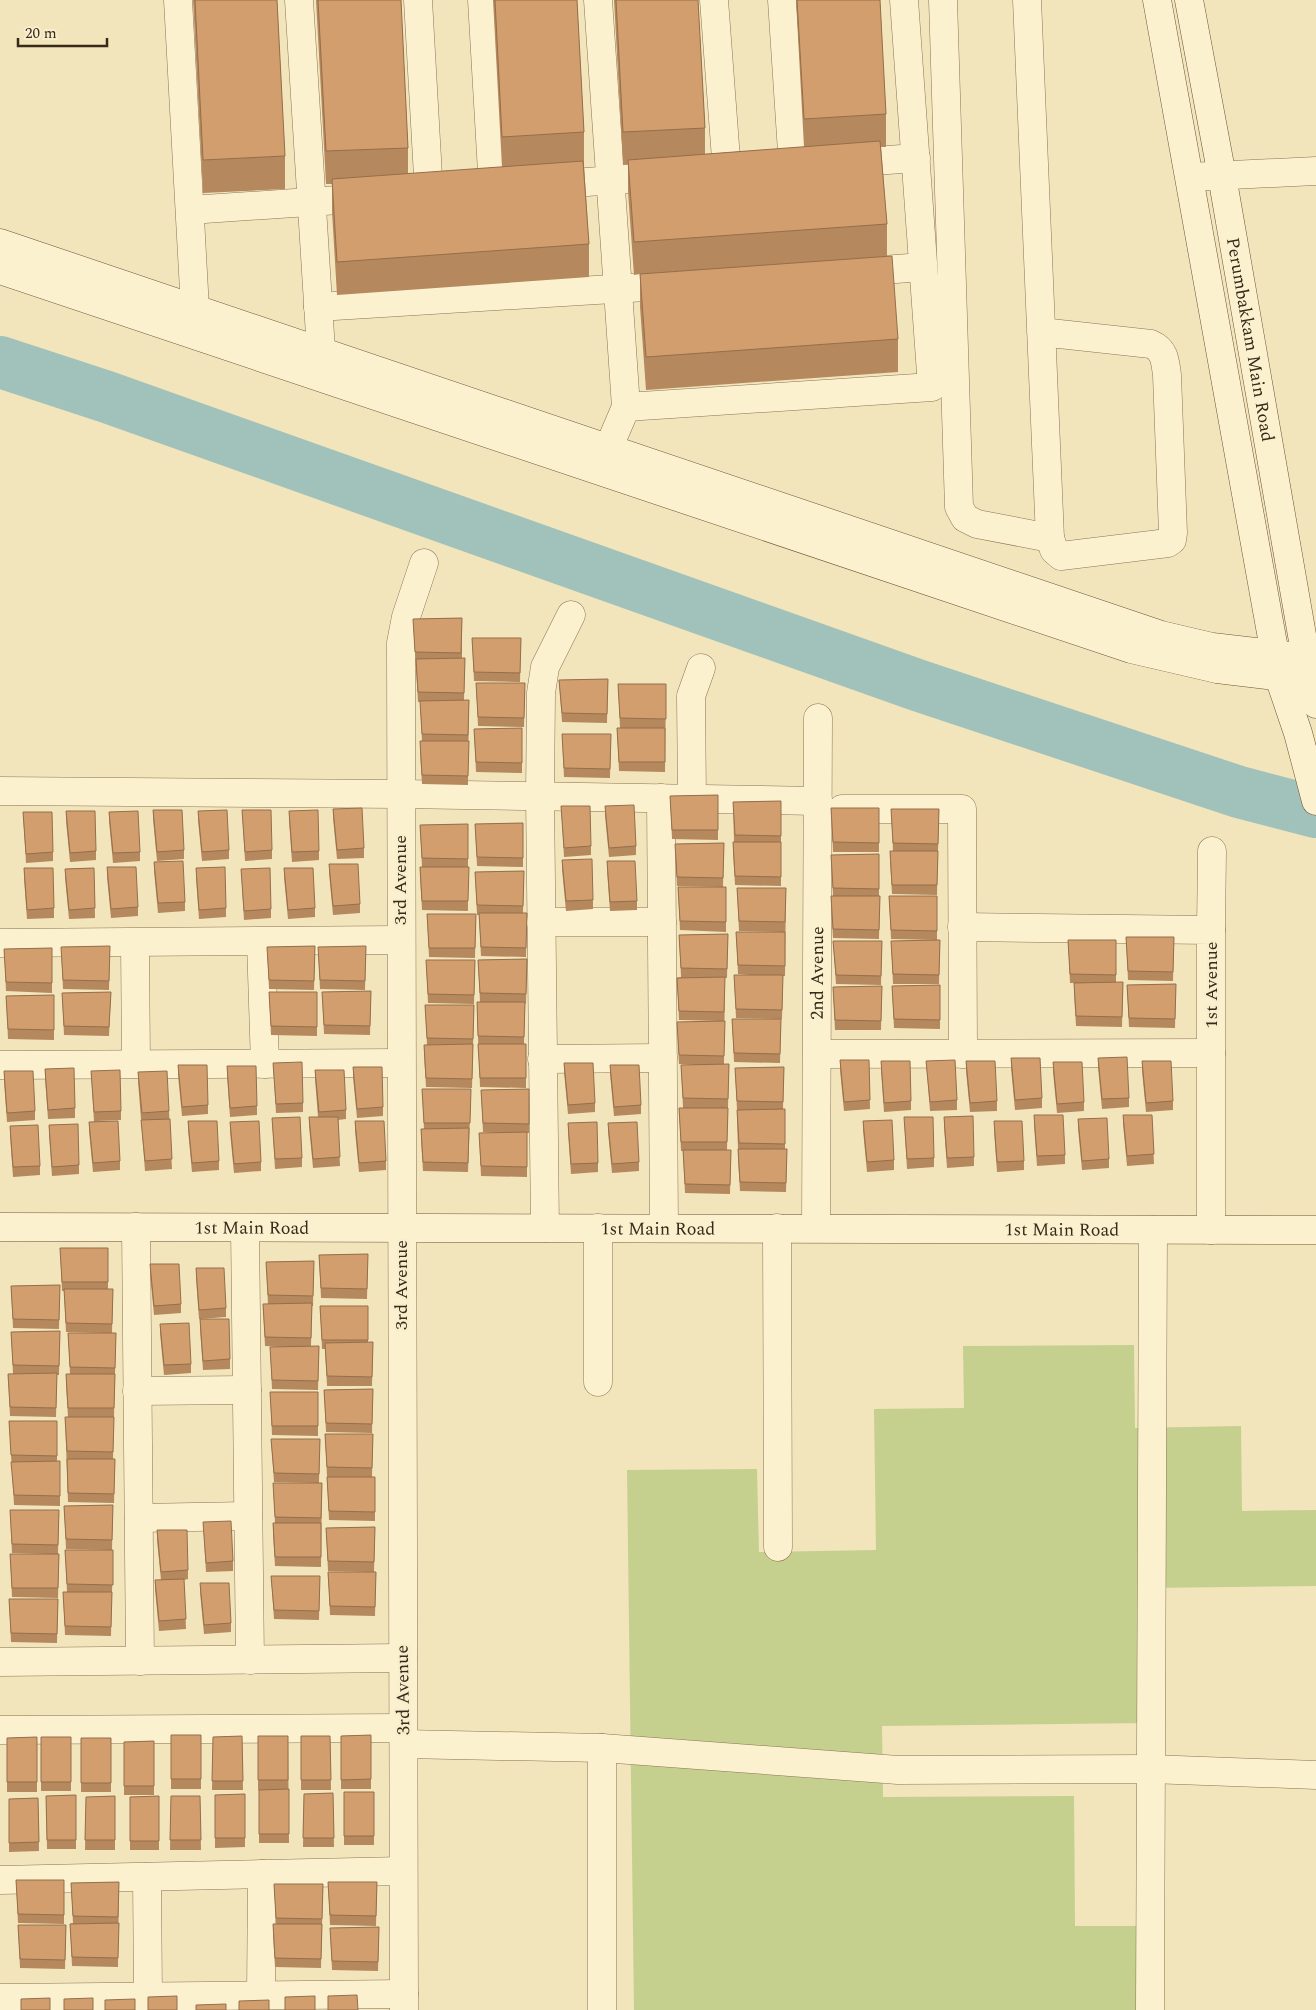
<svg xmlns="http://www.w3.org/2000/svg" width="1316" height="2010" font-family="Spectral,serif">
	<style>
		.green { fill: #c5d08f }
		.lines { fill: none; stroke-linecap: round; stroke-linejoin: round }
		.river { stroke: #a0c2ba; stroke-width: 52 }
		.street-casing { stroke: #8a7454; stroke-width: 29 }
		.secondary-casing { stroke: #6c5437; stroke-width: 29 }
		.street { stroke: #fcf1cf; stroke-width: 28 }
		.secondary { stroke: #fcf1cf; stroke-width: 28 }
		.wall { fill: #b5885e }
		.building { fill: #d39e6d; stroke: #946f4c }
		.labels { text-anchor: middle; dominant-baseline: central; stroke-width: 4.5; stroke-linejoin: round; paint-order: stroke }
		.street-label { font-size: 18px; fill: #382a1a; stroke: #f8eecc }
	</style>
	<rect width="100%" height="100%" fill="#f2e4bb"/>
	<path class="green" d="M1134 1345 1135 1428 1241 1426 1242 1511 1316 1510V1586L1146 1588 1148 1723 882 1726 883 1797 1074 1796 1075 1926H1142L1143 2010H634L627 1470 757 1469 759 1552 876 1550 874 1409 964 1408 963 1346Z"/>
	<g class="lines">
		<path class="river" d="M0 362 107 397 917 685 1239 792 1316 812"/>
		<defs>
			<g id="street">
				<path d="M178 0 195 309"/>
				<path d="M299 0 321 351"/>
				<path d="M418 0 429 194"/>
				<path d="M482 0 493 189"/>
				<path d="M598 0 626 407 608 449"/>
				<path d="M714 0 727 172"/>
				<path d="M782 0 793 167"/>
				<path d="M943 0 959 507 965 518 977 524 1050 538"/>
				<path d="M1027 0 1050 538 1054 550 1061 556 1168 543 1172 540 1173 533 1167 375C1165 361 1165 350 1151 344L1041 332"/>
				<path d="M845 163 916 158"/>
				<path d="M1190 177 1316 171"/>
				<path d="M548 185 665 176"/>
				<path d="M190 210 368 198"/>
				<path d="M855 272 923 267"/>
				<path d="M318 307 678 285"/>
				<path d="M626 407 932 387 904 0"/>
				<path d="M0 791 400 794 818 801"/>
				<path d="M661 798 664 1228"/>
				<path d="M692 799 691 696 701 668"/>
				<path d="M842 809H962L963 1054"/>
				<path d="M541 922H662"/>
				<path d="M962 927 1211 930V1230"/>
				<path d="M1211 930 1212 851"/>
				<path d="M261 942 265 1064"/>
				<path d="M0 943 400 940"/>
				<path d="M135 943 136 1064"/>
				<path d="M817 1054 1211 1053"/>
				<path d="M542 1059 663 1058"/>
				<path d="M0 1065 401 1063"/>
				<path d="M136 1227 140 1661"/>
				<path d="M245 1228 250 1660"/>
				<path d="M545 1228 540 796 541 693 545 667 571 615"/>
				<path d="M777 1228 778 1547"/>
				<path id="s1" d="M816 1228 818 718"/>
				<path d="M598 1382V1228"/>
				<path d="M137 1391 247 1390"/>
				<path d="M139 1518 248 1516"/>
				<path d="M0 1662 403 1658"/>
				<path d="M0 1730 403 1728"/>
				<path d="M404 1744 602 1748 898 1770 1150 1769 1316 1775"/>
				<path d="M602 1748V2010"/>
				<path d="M147 1877 148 1997"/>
				<path d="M0 1880 403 1871"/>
				<path d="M261 1996 262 1874"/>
				<path d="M0 1998 404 1994"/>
				<path d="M404 2010 401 643 406 617 424 563"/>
				<path d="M1150 2010 1153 1230"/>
			</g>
			<g id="secondary">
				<path d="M1157 0 1279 677 1298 733 1316 801"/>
				<path id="s2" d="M1189 0 1222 176 1306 658 1308 680 1316 704"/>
				<path d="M0 243 1161 635 1212 647 1316 659"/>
				<path d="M0 270 1131 649 1217 669 1316 681"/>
				<path id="s3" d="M0 1227 1316 1230"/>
			</g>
		</defs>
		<use href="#street" class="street-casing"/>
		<use href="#secondary" class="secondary-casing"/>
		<use href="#street" class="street"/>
		<use href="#secondary" class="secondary"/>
	</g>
	<path class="wall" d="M193 0H277L285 156V189L203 193Z
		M316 0H401L408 148V174L502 167 493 0H577L584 132V165L589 244V277L337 295 332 212V184H326Z
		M614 0H698L705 128V154L804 147 796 0H880L886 114V147H881L887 224V257L898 339V372L646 390 640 307V274L634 275 628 192V164L623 165Z
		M462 618V659L465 658 464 700H469L468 785 422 784 420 751V741H422L420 702H418L413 619Z
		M472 638H521L520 682 474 681Z
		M608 679 607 723 562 722 559 680Z
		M476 683H525L524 727 478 726Z
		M618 684H666L665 772 619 771 617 728H639H620Z
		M522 728V773L476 772 474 729Z
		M562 734H611L610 778 564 777Z
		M718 795V840L672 839 670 796Z
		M781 801V886L735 885 733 851V842H734L733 802Z
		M561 806 591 846V855L564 857Z
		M605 806 636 846V855L609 857 605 816Z
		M831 808H879V852H833Z
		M333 809 364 848V858L337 859 333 818Z
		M891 809H939L937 895 892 894 890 860V851H893Z
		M153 810 184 850V859L157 861 153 819Z
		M242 810 272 850V859L245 861Z
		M66 811 96 851V860L70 862 66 821Z
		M198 811 229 850V859L202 861 198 820Z
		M289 811 319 851V860L292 862 289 820Z
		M23 812 53 852V861L26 863Z
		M109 812 140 852V861L113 863 109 821Z
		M523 823V867L477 866 475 824Z
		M468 824V911L422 910 420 876V867H422L420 825Z
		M724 843 723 887 677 886 675 844Z
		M879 854V896H880L879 939 833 938 831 905V896H833L831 855Z
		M562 860 593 900V909L566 911 562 869Z
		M607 861 637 901V910L610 911 607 870Z
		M154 862 185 902V911L158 913 154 871Z
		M329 864 360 904V913L333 915 329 873Z
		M107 867 138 907V916L111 918 107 877Z
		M24 868 54 908V918L27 919 24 878Z
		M94 868 95 918 69 919 65 878V869Z
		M196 868 226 908V917L199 919 196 878Z
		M284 868 315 908V917L288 919 284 877Z
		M241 869 271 909V918L244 920Z
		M524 871 523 913H527L526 957 481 956 479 915H477L475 872Z
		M678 887H726V932L680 930Z
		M737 888H786L785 976H783L782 1019 736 1018 734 975H750L738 974 736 932H782L739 931Z
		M889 896H937V940L891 939Z
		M427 914H476L475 958 429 957Z
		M728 934 727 978H725L724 1064H729L727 1150H731L730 1194 685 1193 683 1151H681L679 1108H710H683L681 1065H698L679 1064 677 1022 719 1021 679 1020 677 978 681 977 679 935Z
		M1126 937H1174L1173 981 1128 980Z
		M940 940 939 984H893L891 941Z
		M1068 940H1116V983L1123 982 1122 1027 1076 1026 1074 992V983H1075H1070Z
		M833 941H882L881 985 836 984Z
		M110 946 109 990 63 989 61 947Z
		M315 946 314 990 269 989 267 947Z
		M366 946 365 990 320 989 318 947Z
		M52 948V993L6 991 4 949Z
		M527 959 526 1004 525 1003 524 1044H526V1088L480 1087 477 1012V1002H480L478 960Z
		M426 960H475L474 1004 428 1003Z
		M1176 984 1175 1028 1129 1027 1127 985Z
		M940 985V1029L894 1028 892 986Z
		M882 986 881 1030H835L833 987Z
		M371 991 370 1035 324 1034 322 992Z
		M111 992 109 1036 64 1035 62 993Z
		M269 992H317V1036L271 1035Z
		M54 995V1040L8 1039 6 996Z
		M425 1005H474L472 1088 426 1087 424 1054V1045H427Z
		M732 1019H781L780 1063 734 1062Z
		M1011 1058 1042 1098V1108L1015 1110 1011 1068Z
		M1098 1058 1129 1098V1107L1102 1109 1098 1067Z
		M840 1060H869L870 1109 844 1111 840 1070Z
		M881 1061 911 1101V1110L884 1112 881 1070Z
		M926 1061 957 1100V1110L930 1111Z
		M966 1061 997 1101V1111L970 1112 966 1071Z
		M1142 1061 1173 1101V1110L1146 1112 1142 1071Z
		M1053 1062 1084 1102V1111L1057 1113 1053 1072Z
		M273 1063 303 1103V1112L276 1113Z
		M564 1063 595 1103V1112L568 1114 564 1072Z
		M178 1065 208 1105V1114L182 1116 178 1075Z
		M610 1065 641 1105V1114L614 1116 610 1074Z
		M227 1066 257 1106V1115L230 1117 227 1075Z
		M353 1067 383 1107V1116L357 1118 353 1077Z
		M784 1067 783 1109H785V1149H787L786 1192 740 1191 738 1158V1149L737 1119V1110L735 1068Z
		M45 1069 75 1108V1118L48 1119 45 1078Z
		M315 1070 346 1110V1119L338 1120 340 1166 313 1168 309 1126V1117H318L315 1079Z
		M4 1071 35 1111V1120L7 1122 4 1081Z
		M91 1071 121 1111V1120L98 1121 120 1161V1170L93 1172 89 1131V1122H94Z
		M138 1072 169 1111 172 1169 145 1171 138 1081Z
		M422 1089H471L468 1172 423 1171 421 1138V1129H424Z
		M529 1089V1133H527V1177L481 1176 479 1133H505L483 1132 481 1090Z
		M1034 1115 1065 1155V1164L1037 1166 1034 1124Z
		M1123 1115H1152L1154 1164 1127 1166 1123 1124Z
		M904 1117 934 1158V1167L907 1169Z
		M944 1117 974 1157V1166L947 1168 944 1126Z
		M272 1118 302 1158V1167L275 1169Z
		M1078 1119 1109 1159V1168L1082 1170 1078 1128Z
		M188 1121 219 1161V1170L192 1172 188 1130Z
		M355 1121 386 1161V1170L359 1172 355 1131Z
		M863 1121 894 1160V1170L867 1172 863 1130Z
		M994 1121 1024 1161V1170L997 1172 994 1130Z
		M230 1122 261 1162V1171L234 1173 230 1132Z
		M568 1123 598 1163V1172L571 1174 568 1132Z
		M608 1123 639 1162V1171L612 1173 608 1132Z
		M49 1125 79 1165V1174L52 1176 49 1134Z
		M10 1126 40 1166V1175L13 1177 10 1135Z
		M60 1248H108V1289H113L112 1333H116L113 1459H115L114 1503 68 1502 65 1417H89H68L66 1384V1374H70L68 1333H105L66 1332 64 1291H62Z
		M368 1254 367 1299 321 1298 319 1255Z
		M314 1261 313 1306H312L311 1346H319L318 1390 272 1389 270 1347H283L265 1346 263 1304H268L266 1262Z
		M150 1264 181 1304V1313L154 1315 150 1274Z
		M196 1268 226 1308V1317L199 1319 196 1278Z
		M60 1285 59 1329 13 1328 11 1286Z
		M320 1306H368V1342H373L372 1386H327L325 1349H322Z
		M200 1319 230 1359V1369L203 1370 200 1329Z
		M160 1324 191 1364V1373L164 1375 160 1333Z
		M60 1331 59 1375H57L56 1417 10 1416 8 1374H13L11 1332Z
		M373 1389 372 1433 326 1432 324 1390Z
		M270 1392H318V1436L272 1435Z
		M9 1421H57V1461H60V1506L14 1505Z
		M325 1434H373L372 1477H375V1521L329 1520 327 1477H354H327Z
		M271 1439H320L319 1483H322L321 1567 275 1566 273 1533V1523H275L273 1483H317L274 1482Z
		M113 1505 112 1550 66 1549 64 1506Z
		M10 1510H59L58 1554H59L58 1598 12 1597 10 1554H47L12 1553Z
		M203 1522 233 1561V1571L206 1572Z
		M375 1527 374 1572 328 1571 326 1528Z
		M157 1530 188 1570V1579L184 1580 186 1629 159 1631 155 1589V1580H161L157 1540Z
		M65 1550H113L111 1636 65 1635 63 1592H67Z
		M328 1572H376L375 1616 330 1615Z
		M271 1576H320L319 1620 274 1619Z
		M200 1583 231 1623V1632L204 1634 200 1592Z
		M9 1599H58L57 1643 11 1642Z
		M171 1735H201V1789H171Z
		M371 1735V1789H341V1736Z
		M242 1736 243 1790H212L213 1737Z
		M258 1736H288L289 1843H259V1790H274H258Z
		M301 1736H330L331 1790H301Z
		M37 1737V1792H7V1738Z
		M41 1737H71V1791H41Z
		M81 1738H111V1792H81Z
		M154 1741V1795H124V1742Z
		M344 1792H374V1845H344Z
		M333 1793 334 1847H303L304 1794Z
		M245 1794V1847L215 1848V1795Z
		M76 1795V1849H47L46 1796Z
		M115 1796V1850H85L86 1797Z
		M159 1796V1850H130V1797Z
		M171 1796H200L201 1850H170Z
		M38 1798 39 1851 9 1852V1799Z
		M16 1880H64V1924L18 1923Z
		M119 1882 118 1967 72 1966 70 1924 73 1923 71 1883Z
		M328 1882H377L376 1926 330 1925Z
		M274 1884H323L321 1968 275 1967 273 1934V1924H276Z
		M18 1925H66L65 1969 20 1968Z
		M379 1927 378 1971 332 1970 330 1928Z"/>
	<path class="building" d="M195 0H277L285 156 203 160Z
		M318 0H401L408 148 326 151Z
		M495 0H577L584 132 502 137Z
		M616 0H698L705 128 623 132Z
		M797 0H880L886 114 804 119Z
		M880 141 887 224 634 242 628 160Z
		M583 161 589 244 337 262 332 179Z
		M892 256 898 339 646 357 640 274Z
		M462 618 461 653 415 652 413 619Z
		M472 638H521L520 673 474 672Z
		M465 658 464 693 418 692 416 659Z
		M608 679 607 714 562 713 559 680Z
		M476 683H525L524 718 478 717Z
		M618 684H666V719L620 718Z
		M469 700 468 735 422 734 420 701Z
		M522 728V763L476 762 474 729Z
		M617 728H665V762H619Z
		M562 734H611L610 769 564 768Z
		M420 741H469L468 776 422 775Z
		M718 795V830H672L670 796Z
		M781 801V836L735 835 733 802Z
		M634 805 636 846 609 848 605 806Z
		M561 806H590L591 846 564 848Z
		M362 808 364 848 337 850 333 809Z
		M831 808H879V843L833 842Z
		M891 809H939L938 844 893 843Z
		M153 810H182L184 850 157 852Z
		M227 810 229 850 202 852 198 811Z
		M242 810H271L272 850 245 852Z
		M318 810 319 851 292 852 289 811Z
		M66 811H95L96 851 70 853Z
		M138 811 140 852 113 853 109 812Z
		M23 812H52L53 852 26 854Z
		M523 823V858L477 857 475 824Z
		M468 824V859L422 858 420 825Z
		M733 842H781V877L735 876Z
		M724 843 723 878 677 877 675 844Z
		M890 851H938L937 885H892Z
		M879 854V889L833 888 831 855Z
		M592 859 593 900 566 901 562 860Z
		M183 861 185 902 158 903 154 862Z
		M607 861H635L637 901 610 902Z
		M329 864H358L360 904 333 906Z
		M107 867H136L138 907 111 909Z
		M225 867 226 908 199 910 196 868Z
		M420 867H469L468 901H422Z
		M24 868H53L54 908 27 910Z
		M94 868 95 908 69 910 65 869Z
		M270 868 271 909 244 911 241 869Z
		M284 868H313L315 908 288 910Z
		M524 871 523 906 477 905 475 872Z
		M678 887H726V922L680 921Z
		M737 888H786L785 922 739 921Z
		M831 896H880L879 930 833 929Z
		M889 896H937V931L891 930Z
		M479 913H527L526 948 481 947Z
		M427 914H476L475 948H429Z
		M736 932H785V966L738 965Z
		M728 934 727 969 681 968 679 935Z
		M1126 937H1174L1173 972 1128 971Z
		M940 940 939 975 893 974 891 941Z
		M1068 940H1116V975L1070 974Z
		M833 941H882L881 976 836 975Z
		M110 946 109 981 63 980 61 947Z
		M315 946 314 981 269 980 267 947Z
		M366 946 365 981 320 980 318 947Z
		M52 948V983L6 982 4 949Z
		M527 959 526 994 480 993 478 960Z
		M426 960H475L474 995 428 994Z
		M734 975H783L782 1010 736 1009Z
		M725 977 724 1012 679 1011 677 978Z
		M1123 982 1122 1017 1076 1016 1074 983Z
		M1176 984 1175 1019 1129 1018 1127 985Z
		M940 985V1020L894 1019 892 986Z
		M882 986 881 1021 835 1020 833 987Z
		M371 991 370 1026 324 1025 322 992Z
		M111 992 109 1027 64 1026 62 993Z
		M269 992H317V1027L271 1026Z
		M54 995V1030L8 1029 6 996Z
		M477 1002H525L524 1037 478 1036Z
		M425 1005H474L473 1039 427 1038Z
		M732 1019H781L780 1054 734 1053Z
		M725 1021 724 1056 679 1055 677 1022Z
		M473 1044 472 1079 426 1078 424 1045Z
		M478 1044H526V1078H480Z
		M1127 1057 1129 1098 1102 1099 1098 1058Z
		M1011 1058H1040L1042 1098 1015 1100Z
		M840 1060H869L870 1100 844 1102Z
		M955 1060 957 1100 930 1102 926 1061Z
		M881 1061H910L911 1101 884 1103Z
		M966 1061H995L997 1101 970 1103Z
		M1142 1061H1171L1173 1101 1146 1103Z
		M302 1062 303 1103 276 1104 273 1063Z
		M1053 1062H1082L1084 1102 1057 1104Z
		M564 1063H593L595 1103 568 1105Z
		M729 1064 728 1099 683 1098 681 1065Z
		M178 1065H207L208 1105 182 1107Z
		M610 1065H639L641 1105 614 1107Z
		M227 1066H256L257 1106 230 1108Z
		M353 1067H382L383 1107 357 1109Z
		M784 1067 783 1102 737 1101 735 1068Z
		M74 1068 75 1108 48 1110 45 1069Z
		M120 1070 121 1111 94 1112 91 1071Z
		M315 1070H344L346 1110 319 1112Z
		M4 1071H33L35 1111 7 1113Z
		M167 1071 169 1111 142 1113 138 1072Z
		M422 1089H471L470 1123H424Z
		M529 1089V1124L483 1123 481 1090Z
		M679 1108H728L727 1142H681Z
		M785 1109V1144L739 1143 737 1110Z
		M1034 1115H1063L1065 1155 1037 1156Z
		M1123 1115H1152L1154 1154 1127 1156Z
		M973 1116 974 1157 947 1158 944 1117Z
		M300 1117 302 1158 275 1159 272 1118Z
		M309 1117H338L340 1157 313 1159Z
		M904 1117H933L934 1158 907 1159Z
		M1107 1118 1109 1159 1082 1161 1078 1119Z
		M170 1119 172 1159 145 1161 141 1120Z
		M892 1120 894 1160 867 1162 863 1121Z
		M118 1121 120 1161 93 1163 89 1122Z
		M188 1121H217L219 1161 192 1163Z
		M259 1121 261 1162 234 1164 230 1122Z
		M355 1121H384L386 1161 359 1163Z
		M994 1121H1022L1024 1161 997 1162Z
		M597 1122 598 1163 571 1164 568 1123Z
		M637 1122 639 1162 612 1164 608 1123Z
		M78 1124 79 1165 52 1167 49 1125Z
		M38 1125 40 1166 13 1167 10 1126Z
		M469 1128 468 1163 423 1162 421 1129Z
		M527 1132V1167L481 1166 479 1133Z
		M738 1149H787L786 1183 740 1182Z
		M683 1150H731L730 1185 685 1184Z
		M60 1248H108V1282H62Z
		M368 1254 367 1289 321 1288 319 1255Z
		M314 1261 313 1296 268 1295 266 1262Z
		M150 1264H179L181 1304 154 1306Z
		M196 1268H224L226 1308 199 1310Z
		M60 1285 59 1320 13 1319 11 1286Z
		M64 1289H113L112 1324 66 1323Z
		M312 1303 311 1338 265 1337 263 1304Z
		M320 1306H368V1340H322Z
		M200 1319H229L230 1359 203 1361Z
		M189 1323 191 1364 164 1365 160 1324Z
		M60 1331 59 1366 13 1365 11 1332Z
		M68 1333H116L115 1368 70 1367Z
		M373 1342 372 1377 327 1376 325 1343Z
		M319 1346 318 1381 272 1380 270 1347Z
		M57 1373 56 1408 10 1407 8 1374Z
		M66 1374H115L114 1408H68Z
		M373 1389 372 1424 326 1423 324 1390Z
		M270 1392H318V1426H272Z
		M65 1417H114L113 1452 67 1451Z
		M9 1421H57V1456L11 1455Z
		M325 1434H373L372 1468 327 1467Z
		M271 1439H320L319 1474 274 1473Z
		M67 1459H115L114 1494 68 1493Z
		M60 1461V1496L14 1495 11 1462Z
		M327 1477H375V1512L329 1511Z
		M273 1483H322L321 1518 275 1517Z
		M113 1505 112 1540 66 1539 64 1506Z
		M10 1510H59L58 1545 12 1544Z
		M231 1521 233 1561 206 1563 203 1522Z
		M273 1523H321V1557H275Z
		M375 1527 374 1562 328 1561 326 1528Z
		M157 1530H187L188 1570 161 1572Z
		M65 1550H113V1585L67 1584Z
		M10 1554H59L58 1588H12Z
		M328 1572H376L375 1607 330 1606Z
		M271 1576H320L319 1611 274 1610Z
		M184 1579 186 1619 159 1621 155 1580Z
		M200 1583H229L231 1623 204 1625Z
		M63 1592H112L111 1627 65 1626Z
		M9 1599H58L57 1634 11 1633Z
		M171 1735H201V1779H171Z
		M371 1735V1779L341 1780V1736Z
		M242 1736 243 1781H212L213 1737Z
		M258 1736H288V1780H258Z
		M301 1736H330L331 1780H301Z
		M37 1737V1782H7V1738Z
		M41 1737H71V1782H41Z
		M81 1738H111V1783H81Z
		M154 1741V1786H124V1742Z
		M289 1789V1834H259V1790Z
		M344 1792H374V1836H344Z
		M333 1793 334 1838H303L304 1794Z
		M245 1794V1838H215V1795Z
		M76 1795V1840H47L46 1796Z
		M115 1796V1840H85L86 1797Z
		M159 1796V1841H130V1797Z
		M171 1796H200L201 1840H170Z
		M38 1798 39 1842 9 1843V1799Z
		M16 1880H64V1915L18 1914Z
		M119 1882 118 1917 73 1916 71 1883Z
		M328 1882H377L376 1916 330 1915Z
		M274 1884H323L322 1919 276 1918Z
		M119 1923 118 1958 72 1957 70 1924Z
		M273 1924H322L321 1959 275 1958Z
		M18 1925H66L65 1960 20 1959Z
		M379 1927 378 1962 332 1961 330 1928Z
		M357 1995 358 2010H328V1996Z
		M177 1996V2010H148V1997Z
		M315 1996V2010H285V1997Z
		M50 1998V2010H21V1999Z
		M93 1998V2010H64V1999Z
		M135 1999V2010H105V2000Z
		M269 2000V2010H239V2001Z
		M226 2004V2010H196V2005Z"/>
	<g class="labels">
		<g class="street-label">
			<text stroke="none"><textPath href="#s2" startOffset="345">Perumbakkam Main Road</textPath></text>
			<text transform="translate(400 880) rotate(-90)">3rd Avenue</text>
			<text stroke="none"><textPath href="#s1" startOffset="255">2nd Avenue</textPath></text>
			<text transform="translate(1211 985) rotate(-90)">1st Avenue</text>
			<text stroke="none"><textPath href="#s3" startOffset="252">1st Main Road</textPath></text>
			<text stroke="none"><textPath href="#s3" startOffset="658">1st Main Road</textPath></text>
			<text stroke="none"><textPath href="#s3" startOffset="1062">1st Main Road</textPath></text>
			<text transform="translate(401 1285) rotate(-90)">3rd Avenue</text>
			<text transform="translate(403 1690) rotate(-91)">3rd Avenue</text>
		</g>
	</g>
	<path d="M18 38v8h89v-8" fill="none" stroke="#382a1a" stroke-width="2.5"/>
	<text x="25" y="38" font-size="15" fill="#382a1a" stroke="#f8eecc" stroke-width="4" paint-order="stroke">20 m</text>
</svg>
